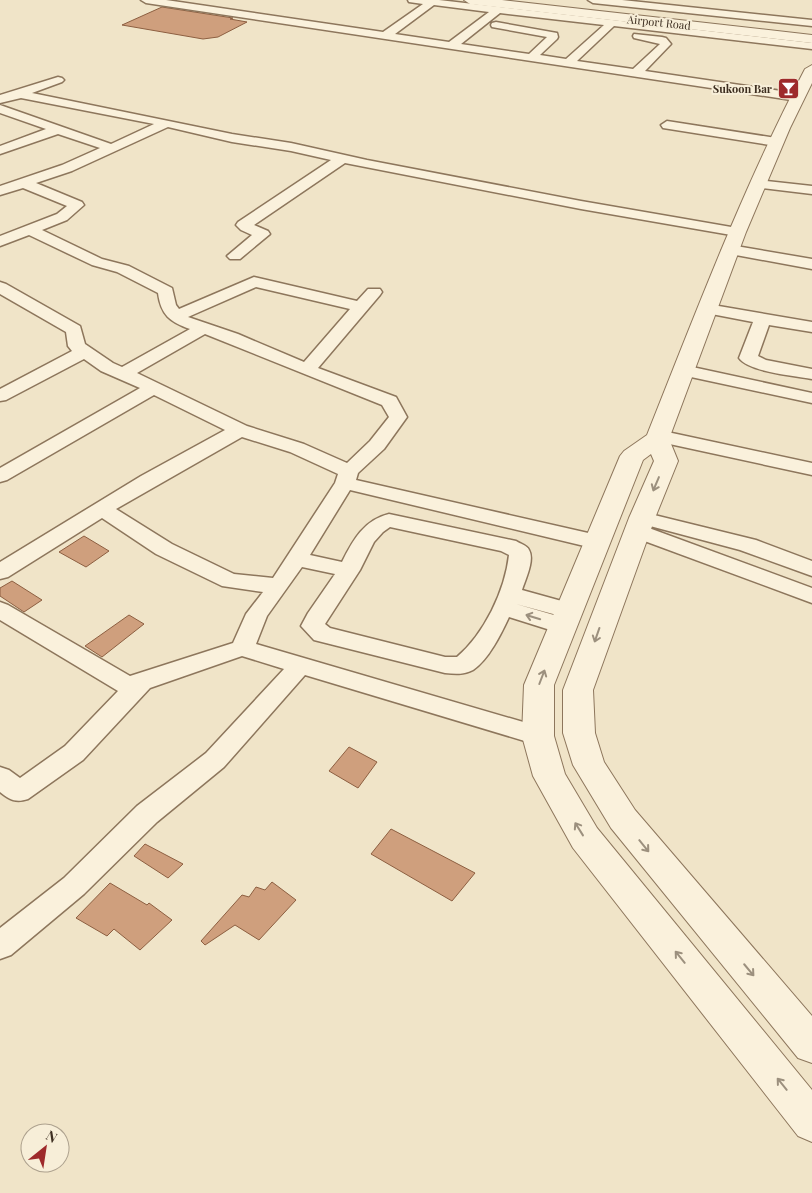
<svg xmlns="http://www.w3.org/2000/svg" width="812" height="1193" font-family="'Playfair Display',serif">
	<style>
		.building { fill: #cf9f7d; stroke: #8d5f41 }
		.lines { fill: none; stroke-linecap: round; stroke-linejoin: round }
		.minor-casing { stroke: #8d765c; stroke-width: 3 }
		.tertiary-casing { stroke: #8d765c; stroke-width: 2 }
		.minor { fill: #faf1dc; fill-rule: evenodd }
		.tertiary { fill: #faf1dc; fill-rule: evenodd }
		.oneway { stroke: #9c907e }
		.labels { text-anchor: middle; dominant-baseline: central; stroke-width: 4; stroke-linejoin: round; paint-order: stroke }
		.far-street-label { font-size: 11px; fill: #3d2e20; stroke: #f7eed8 }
		.far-poi-label { font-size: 11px; font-weight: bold; fill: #3d2e20; stroke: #f7eed8; text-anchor: end }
	</style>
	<rect width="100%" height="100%" fill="#f0e4c8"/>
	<path class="building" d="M162 7 233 18 230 19 247 22 218 37 203 39 122 25Z
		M84 536 109 551 86 567 59 552Z
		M12 581 42 600 24 612 0 596V588Z
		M129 615 144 624 102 657 85 646Z
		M349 747 377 762 358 788 329 771Z
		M391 829 475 873 452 901 371 854Z
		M145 844 183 864 168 878 134 856Z
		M272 882 296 900 259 940 235 925 205 945 201 941 242 895 249 897 256 887 265 890Z
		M110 883 147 905 149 903 172 920 140 950 114 929 107 936 76 918Z"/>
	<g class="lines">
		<defs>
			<path id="minor" d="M141 0H166L383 32 423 4 409 2 408 0H439L812 43V49L614 26 577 61 633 69 660 44 634 38 633 36 634 34 662 37 666 38 671 44 645 71 802 94 804 97 798 101 146 3ZM434 5 489 12 449 42 395 34ZM500 13 604 25 566 59 540 55 557 39 558 37 557 33 496 22 492 23 491 25 492 27 547 37 529 54 461 44Z
				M588 0H622L812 20V26L593 3Z
				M58 77 62 78 64 80 62 82 32 93 232 134 291 143 367 160 581 201 737 228 742 229 744 232 742 235 737 236 581 209 345 163 254 225 268 231 270 234 240 259H230L227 256 252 235 241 230 236 225 238 222 331 160 291 151 232 142 168 127 72 171 36 183 82 202 84 205 67 220 42 230 102 259 129 266 172 288 176 305 179 309 254 277 357 301 368 289H380L382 292 380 295 318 368 396 397 407 417 384 449 358 473 356 480 597 535 605 537 608 542 605 547 597 549 350 490 310 555 342 562C353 540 364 520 389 514L516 541C520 544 527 545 529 550 535 560 525 580 522 590L576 605 579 610 576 615 568 618 516 604 571 620 575 626 571 632 563 634 509 617C501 634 489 659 473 670 464 675 454 674 445 673L314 640 301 626 308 613 335 574 302 567 267 616 256 644 547 729 551 736 547 743 538 745 305 675 224 767 157 822 84 894 11 955 0 959V928L64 878 137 806 206 753 284 669 242 656 150 688 83 760 28 799C16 803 10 800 0 792V767L9 770 20 778 65 746 118 691 0 620V602L8 605 130 676 233 643 246 614 263 592 222 586 156 554 102 518 8 577 0 579V562L141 476 225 430 154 395 7 480 0 482V468L140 388 101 371 84 359 6 400 0 401V389L72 351 68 346 66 332 0 294V282L6 284 80 326 85 344 113 363 122 367 190 329C170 322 161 315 158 293L117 272 92 265 29 235 0 246V236L57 214 67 206 23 188 0 195V186L62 165 100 148 58 134 0 154V146L46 129 0 113V105L111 144 154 124 21 98 0 103V95ZM256 287 350 309 304 362 238 334 188 317ZM205 334 382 405 389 417 370 441 347 463 304 444 247 426 137 373ZM242 437 290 452 338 474 335 483 273 578 234 574 172 544 116 509ZM390 527 501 551 509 555C505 591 484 634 457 657H445L330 628 325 624 360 570 374 542 383 532Z
				M667 121 776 138 782 142 776 146 663 128 661 125Z
				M758 180 812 186V194L753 187 751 184Z
				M730 245 812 259V269L725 253 722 250 725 247Z
				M707 304 812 322V332L769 325 758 356 766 360 812 369V379C795 376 749 372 739 358L753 322 701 312 699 309 701 306Z
				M683 365 812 393V403L677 374 674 370 677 366Z
				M658 430 812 463V475L651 440 648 436 651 432Z
				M642 512 756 540 812 561V576L740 550 635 522 632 518 635 514Z
				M638 524 812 588V603L631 536 627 531 631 526Z"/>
			<path id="tertiary" d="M464 0H502L812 35V43L470 4Z
				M812 65V83L790 128 746 232 669 439 678 461 655 518 593 690 595 733 604 762 635 810 812 1016V1063L798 1058 611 828 573 765 563 733V690L629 518 654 461 651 454 643 460 554 685V736L565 774 597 828 812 1090V1142L798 1136 573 848 533 776 522 736 524 685 620 456 624 451 647 435C696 312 743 187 805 69Z"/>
		</defs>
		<use href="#minor" class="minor-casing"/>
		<use href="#tertiary" class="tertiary-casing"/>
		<use href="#minor" class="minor"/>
		<use href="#tertiary" class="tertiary"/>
	</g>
	<defs><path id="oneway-shaft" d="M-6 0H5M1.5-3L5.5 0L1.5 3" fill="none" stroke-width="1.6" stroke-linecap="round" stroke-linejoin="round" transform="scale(1.25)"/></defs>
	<g class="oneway">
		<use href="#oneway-shaft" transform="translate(656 484) rotate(113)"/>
		<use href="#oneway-shaft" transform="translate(533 617) rotate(-163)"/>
		<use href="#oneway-shaft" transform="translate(597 635) rotate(109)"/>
		<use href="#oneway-shaft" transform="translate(542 677) rotate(-69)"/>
		<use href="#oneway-shaft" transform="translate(579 829) rotate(-122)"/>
		<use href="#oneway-shaft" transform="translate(644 846) rotate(51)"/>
		<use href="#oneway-shaft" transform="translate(680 957) rotate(-129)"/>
		<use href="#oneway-shaft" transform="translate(749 970) rotate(50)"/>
		<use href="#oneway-shaft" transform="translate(782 1084) rotate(-129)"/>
	</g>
	<defs>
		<symbol id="bar-square" viewBox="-11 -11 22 22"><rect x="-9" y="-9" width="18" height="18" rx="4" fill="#9e2a2b" stroke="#f7eed8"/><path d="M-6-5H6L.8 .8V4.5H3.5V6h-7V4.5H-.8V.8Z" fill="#fff"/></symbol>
	</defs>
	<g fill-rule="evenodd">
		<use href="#bar-square" x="776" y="76" width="25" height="25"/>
	</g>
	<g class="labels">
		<g class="far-street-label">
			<text transform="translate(659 22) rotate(6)">Airport Road</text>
		</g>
		<g class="far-poi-label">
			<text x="772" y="88">Sukoon Bar</text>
		</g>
	</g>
	<g transform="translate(45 1148) rotate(30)"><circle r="24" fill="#f7eed8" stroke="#ada18e"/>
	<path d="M0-4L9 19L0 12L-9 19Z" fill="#9e2a2b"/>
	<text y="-8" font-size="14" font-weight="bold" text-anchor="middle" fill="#3d2e20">N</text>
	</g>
</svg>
